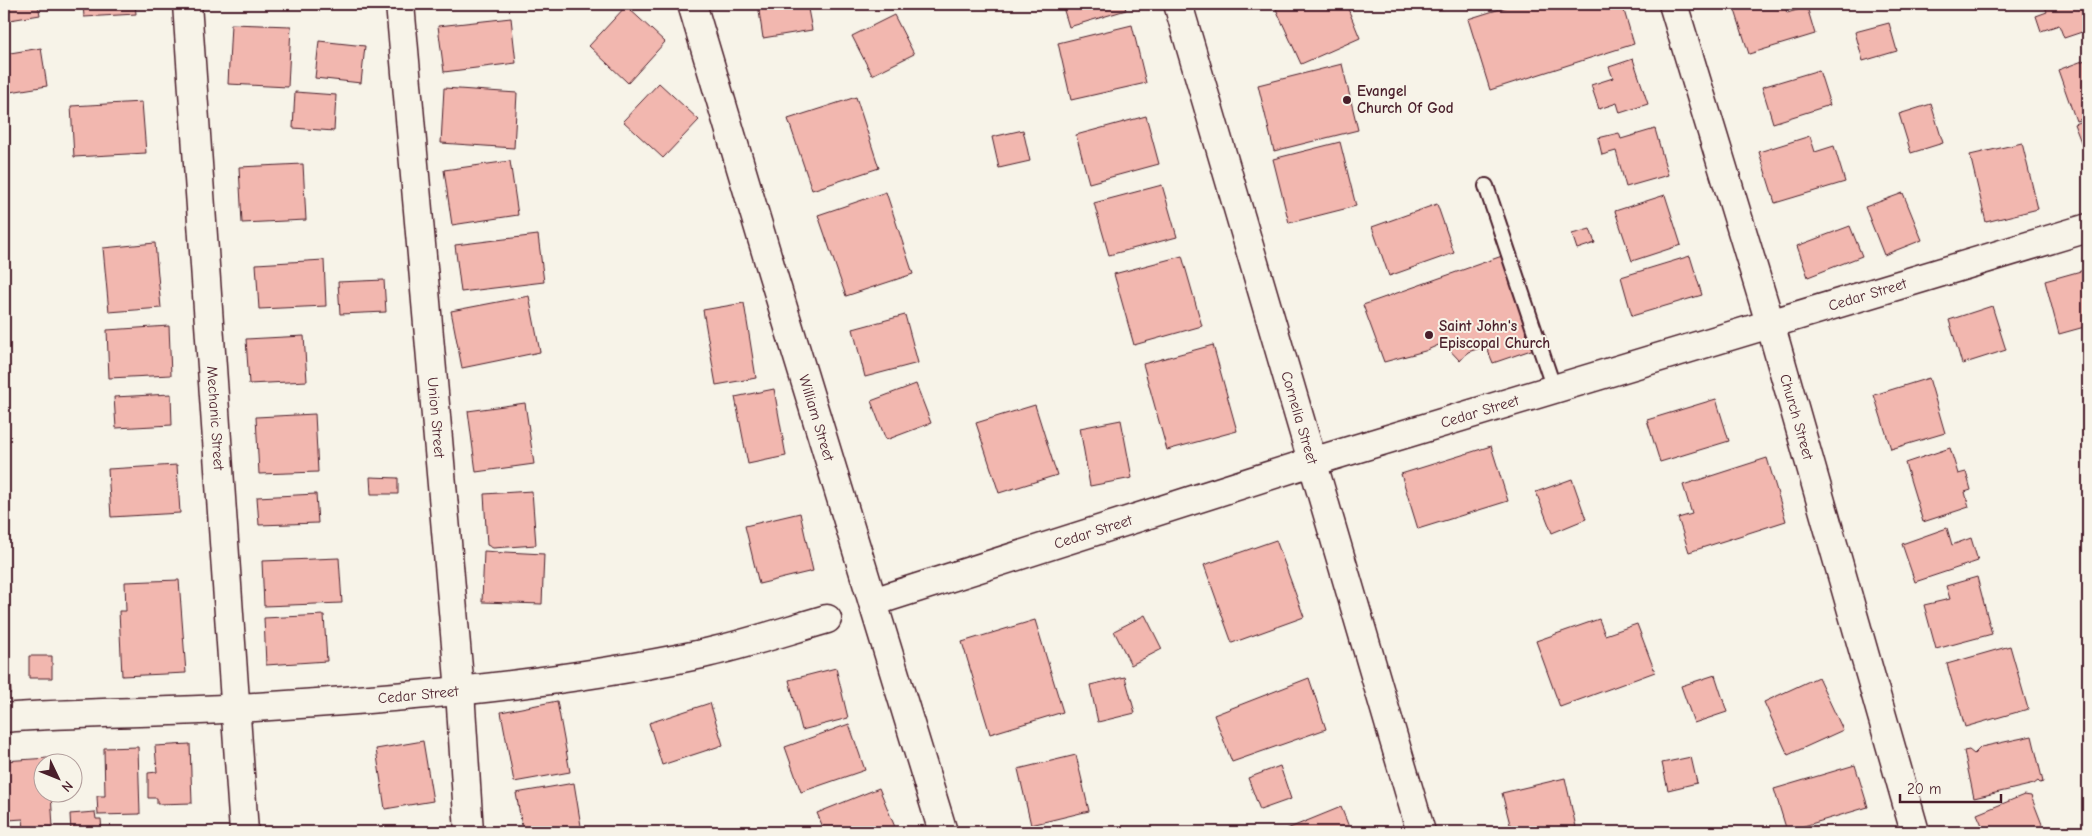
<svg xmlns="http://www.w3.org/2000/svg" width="2092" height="836" font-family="'Comic Neue',sans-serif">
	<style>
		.building { fill: #f2b7af; stroke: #4a1f2b }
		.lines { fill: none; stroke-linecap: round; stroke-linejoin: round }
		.lane-casing { stroke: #4a1f2b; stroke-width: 18 }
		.street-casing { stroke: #4a1f2b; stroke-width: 31 }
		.lane { stroke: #f7f3e8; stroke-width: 14 }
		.street { stroke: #f7f3e8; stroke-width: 28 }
		.poi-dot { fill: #4a1f2b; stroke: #f7f3e8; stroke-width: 2 }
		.labels { text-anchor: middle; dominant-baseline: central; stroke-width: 4; stroke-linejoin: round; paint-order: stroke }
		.poi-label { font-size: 15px; font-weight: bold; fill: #4a1f2b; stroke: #f7f3e8; text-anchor: start }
		.street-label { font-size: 15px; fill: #4a1f2b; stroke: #f7f3e8 }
	</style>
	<rect width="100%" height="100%" fill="#f7f3e8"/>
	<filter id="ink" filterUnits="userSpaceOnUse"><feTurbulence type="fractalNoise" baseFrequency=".02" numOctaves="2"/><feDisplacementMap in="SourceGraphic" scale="10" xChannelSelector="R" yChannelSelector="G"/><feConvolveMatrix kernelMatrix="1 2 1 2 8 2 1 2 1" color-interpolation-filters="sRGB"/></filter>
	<g filter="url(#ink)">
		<path class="building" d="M4 4H38L40 15 4 21Z
			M83 4H135L136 14 84 17Z
			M758 4H807L812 30 763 38Z
			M1062 4H1124L1126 10 1069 27Z
			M1287 4H1346L1360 38 1301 64 1276 9Z
			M1516 4H1622L1634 44 1490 90 1468 19Z
			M1733 4H1784L1787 13 1807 7 1815 34 1749 54Z
			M2044 4H2088V30L2064 38 2059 25 2041 31 2036 16 2047 12Z
			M626 6 665 42 628 83 589 46Z
			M894 15 914 54 872 75 852 36Z
			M511 18 516 63 444 72 438 26Z
			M1889 23 1897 51 1863 61 1855 32Z
			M231 24 291 26 288 87 228 84Z
			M1132 25 1146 83 1071 100 1058 43Z
			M319 41 365 46 361 83 315 78Z
			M41 48 47 86 4 93V54Z
			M1633 59 1648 104 1620 113 1617 103 1599 109 1591 85 1613 78 1609 67Z
			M2088 59V117L2076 121 2058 70Z
			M1342 64 1358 130 1274 151 1258 85Z
			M1819 70 1830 105 1773 123 1762 87Z
			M659 83 699 120 663 158 623 121Z
			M444 88 517 93 514 148 441 143Z
			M295 92 336 95 334 131 293 128Z
			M856 97 879 168 812 190 788 119Z
			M142 102 146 153 74 157 71 106Z
			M1931 104 1943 143 1911 153 1899 114Z
			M1146 116 1159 164 1089 183 1076 135Z
			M2088 119V160L2074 124Z
			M1655 129 1668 175 1626 187 1616 151 1602 155 1598 138 1619 133 1621 139Z
			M1023 130 1030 161 999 168 992 137Z
			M1810 136 1815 152 1834 146 1845 182 1775 203 1759 152Z
			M1340 142 1356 206 1289 223 1273 159Z
			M2022 143 2038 209 1986 222 1970 155Z
			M510 161 518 215 452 225 444 170Z
			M303 164 306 220 242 223 239 167Z
			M1162 185 1177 237 1109 255 1094 203Z
			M886 192 913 274 846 296 818 215Z
			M1903 193 1922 240 1884 255 1865 207Z
			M1665 195 1681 245 1632 261 1615 211Z
			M1437 204 1454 253 1389 276 1372 227Z
			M1850 226 1862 256 1808 277 1797 246Z
			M1590 229 1595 243 1577 249 1572 234Z
			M538 235 544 282 461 292 455 245Z
			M155 243 161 308 109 312 103 248Z
			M1182 256 1202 326 1134 345 1114 274Z
			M1502 256 1534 349 1493 363 1486 346 1468 352 1460 361 1443 343 1425 351 1384 362 1363 305Z
			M1690 256 1702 295 1632 316 1621 277Z
			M324 260 326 306 259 309 256 264Z
			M2088 269V326L2059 334 2045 281Z
			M384 280 386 312 340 314 338 282Z
			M529 296 540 352 462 368 451 311Z
			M744 303 756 378 716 385 703 310Z
			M1992 306 2006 350 1962 364 1949 320Z
			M905 315 918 363 865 377 853 329Z
			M169 326 171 375 109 378 107 330Z
			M304 336 307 381 249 384 246 339Z
			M1213 345 1237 431 1167 450 1143 364Z
			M1929 378 1945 433 1891 449 1874 395Z
			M916 384 931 423 886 440 871 401Z
			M774 389 786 456 748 464 735 397Z
			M171 394 172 425 116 428 114 397Z
			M1716 399 1729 441 1660 462 1647 420Z
			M525 403 534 464 476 472 468 411Z
			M1035 405 1057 475 999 493 976 423Z
			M315 414 318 472 259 474 256 417Z
			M1121 420 1132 478 1090 486 1080 428Z
			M1491 446 1508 501 1418 529 1401 474Z
			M1950 448 1958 474 1966 472 1971 490 1965 492 1969 507 1923 522 1905 463Z
			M1767 458 1786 521 1689 552 1678 518 1692 514 1683 485Z
			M177 465 180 513 111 517 108 469Z
			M370 477 398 478V494H371Z
			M1572 479 1586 519 1552 533 1536 492Z
			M532 491 536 545 493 548 487 545 484 494Z
			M316 494 318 523 259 525 257 497Z
			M800 513 813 571 759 584 745 526Z
			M1947 528 1952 545 1971 538 1978 561 1915 582 1902 544Z
			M1276 540 1304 617 1232 643 1204 565Z
			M484 551 498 552 499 554 505 552 544 554 542 604 482 602Z
			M339 558 342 603 264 606 262 561Z
			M4 559 11 693 4 694Z
			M1977 577 1992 634 1936 649 1924 605 1950 599 1946 586Z
			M179 580 186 673 122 676 119 611H126L125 582Z
			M324 615 327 661 266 665 264 618Z
			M1145 615 1162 649 1131 665 1114 631Z
			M1599 619 1605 635 1637 624 1655 672 1560 707 1536 641Z
			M1035 620 1063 712 990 734 962 642Z
			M2010 646 2028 709 1965 727 1947 664Z
			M29 656H52V678H29Z
			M836 668 848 718 802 730 789 680Z
			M1715 675 1727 712 1694 723 1681 686Z
			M1125 677 1135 713 1098 722 1090 685Z
			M1818 677 1843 730 1788 755 1764 702Z
			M1309 678 1326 729 1232 762 1214 715Z
			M557 701 570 772 514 782 501 712Z
			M710 703 723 745 662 765 649 723Z
			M849 724 865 770 801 792 785 747Z
			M2032 736 2043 782 2040 783 2038 781 2034 784 1974 798 1964 751 1969 750 1974 754 1981 747Z
			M423 741 433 801 385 809 376 749Z
			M190 744 192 803 157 804V798H148V773L157 772 155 746Z
			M138 747 140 814 98 815 97 796H105L104 748Z
			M1076 755 1089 811 1031 825 1018 769Z
			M1691 757 1697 783 1668 790 1662 763Z
			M48 758 49 764H42V794H51L53 827 24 829 23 819 8 820 4 761Z
			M1855 765 1868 807 1787 831 1774 789Z
			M1280 766 1291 799 1260 810 1248 778Z
			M1565 778 1576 827 1555 832H1512L1502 793Z
			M574 783 582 832H523L516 793Z
			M879 788 897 832H825L817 813Z
			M2024 795 2031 796 2045 832H1985L1977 814Z
			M1341 807 1351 832H1288L1287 829Z
			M95 812 96 819H101L102 832H71L70 814Z"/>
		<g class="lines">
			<defs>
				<path id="lane" d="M1486 186 1554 389"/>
				<g id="street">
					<path id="s1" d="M187 4 244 832"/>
					<path id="s2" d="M400 4 460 691 469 832"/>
					<path id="s3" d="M692 4 772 272 943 832"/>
					<path id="s4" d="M1178 4 1421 832"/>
					<path id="s5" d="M1673 4 1770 323 1915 832"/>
					<path id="s6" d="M873 602 1312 462 2088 228"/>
					<path id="s7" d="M4 718C82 712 160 713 238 708 391 699 551 686 702 654 744 645 785 631 827 619"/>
				</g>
			</defs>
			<use href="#lane" class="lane-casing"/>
			<use href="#street" class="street-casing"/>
			<use href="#lane" class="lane"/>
			<use href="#street" class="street"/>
		</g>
	</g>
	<g class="poi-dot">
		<circle cx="1347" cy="100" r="5"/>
		<circle cx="1429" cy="335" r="5"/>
	</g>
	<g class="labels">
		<g class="poi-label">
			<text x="1357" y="91">Evangel<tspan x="1357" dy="17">Church Of God</tspan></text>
			<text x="1439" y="326">Saint John's<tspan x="1439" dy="17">Episcopal Church</tspan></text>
		</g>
		<g class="street-label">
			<text stroke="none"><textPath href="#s6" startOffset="1041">Cedar Street</textPath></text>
			<text stroke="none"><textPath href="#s6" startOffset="636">Cedar Street</textPath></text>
			<text stroke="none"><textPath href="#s5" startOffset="431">Church Street</textPath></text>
			<text stroke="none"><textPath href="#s1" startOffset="415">Mechanic Street</textPath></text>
			<text stroke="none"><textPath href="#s2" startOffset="415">Union Street</textPath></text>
			<text stroke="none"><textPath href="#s3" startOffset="432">William Street</textPath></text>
			<text stroke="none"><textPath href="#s4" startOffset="431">Cornelia Street</textPath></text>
			<text stroke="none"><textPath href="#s6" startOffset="231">Cedar Street</textPath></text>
			<text stroke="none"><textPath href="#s7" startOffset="415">Cedar Street</textPath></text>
		</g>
	</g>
	<rect width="2092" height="836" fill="none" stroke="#f7f3e8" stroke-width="20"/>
	<rect x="10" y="10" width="2072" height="816" fill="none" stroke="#4a1f2b" stroke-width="2" filter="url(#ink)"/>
	<g transform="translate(58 778) rotate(133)"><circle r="24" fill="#f7f3e8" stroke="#b29e9c"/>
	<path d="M0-4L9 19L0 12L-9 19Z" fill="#4a1f2b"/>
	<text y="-8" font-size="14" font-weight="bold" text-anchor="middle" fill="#4a1f2b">N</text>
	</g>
	<path d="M1900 794v8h101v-8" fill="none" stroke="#4a1f2b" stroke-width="2.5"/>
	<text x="1907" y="794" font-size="15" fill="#4a1f2b" stroke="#f7f3e8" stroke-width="4" paint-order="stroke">20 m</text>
</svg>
